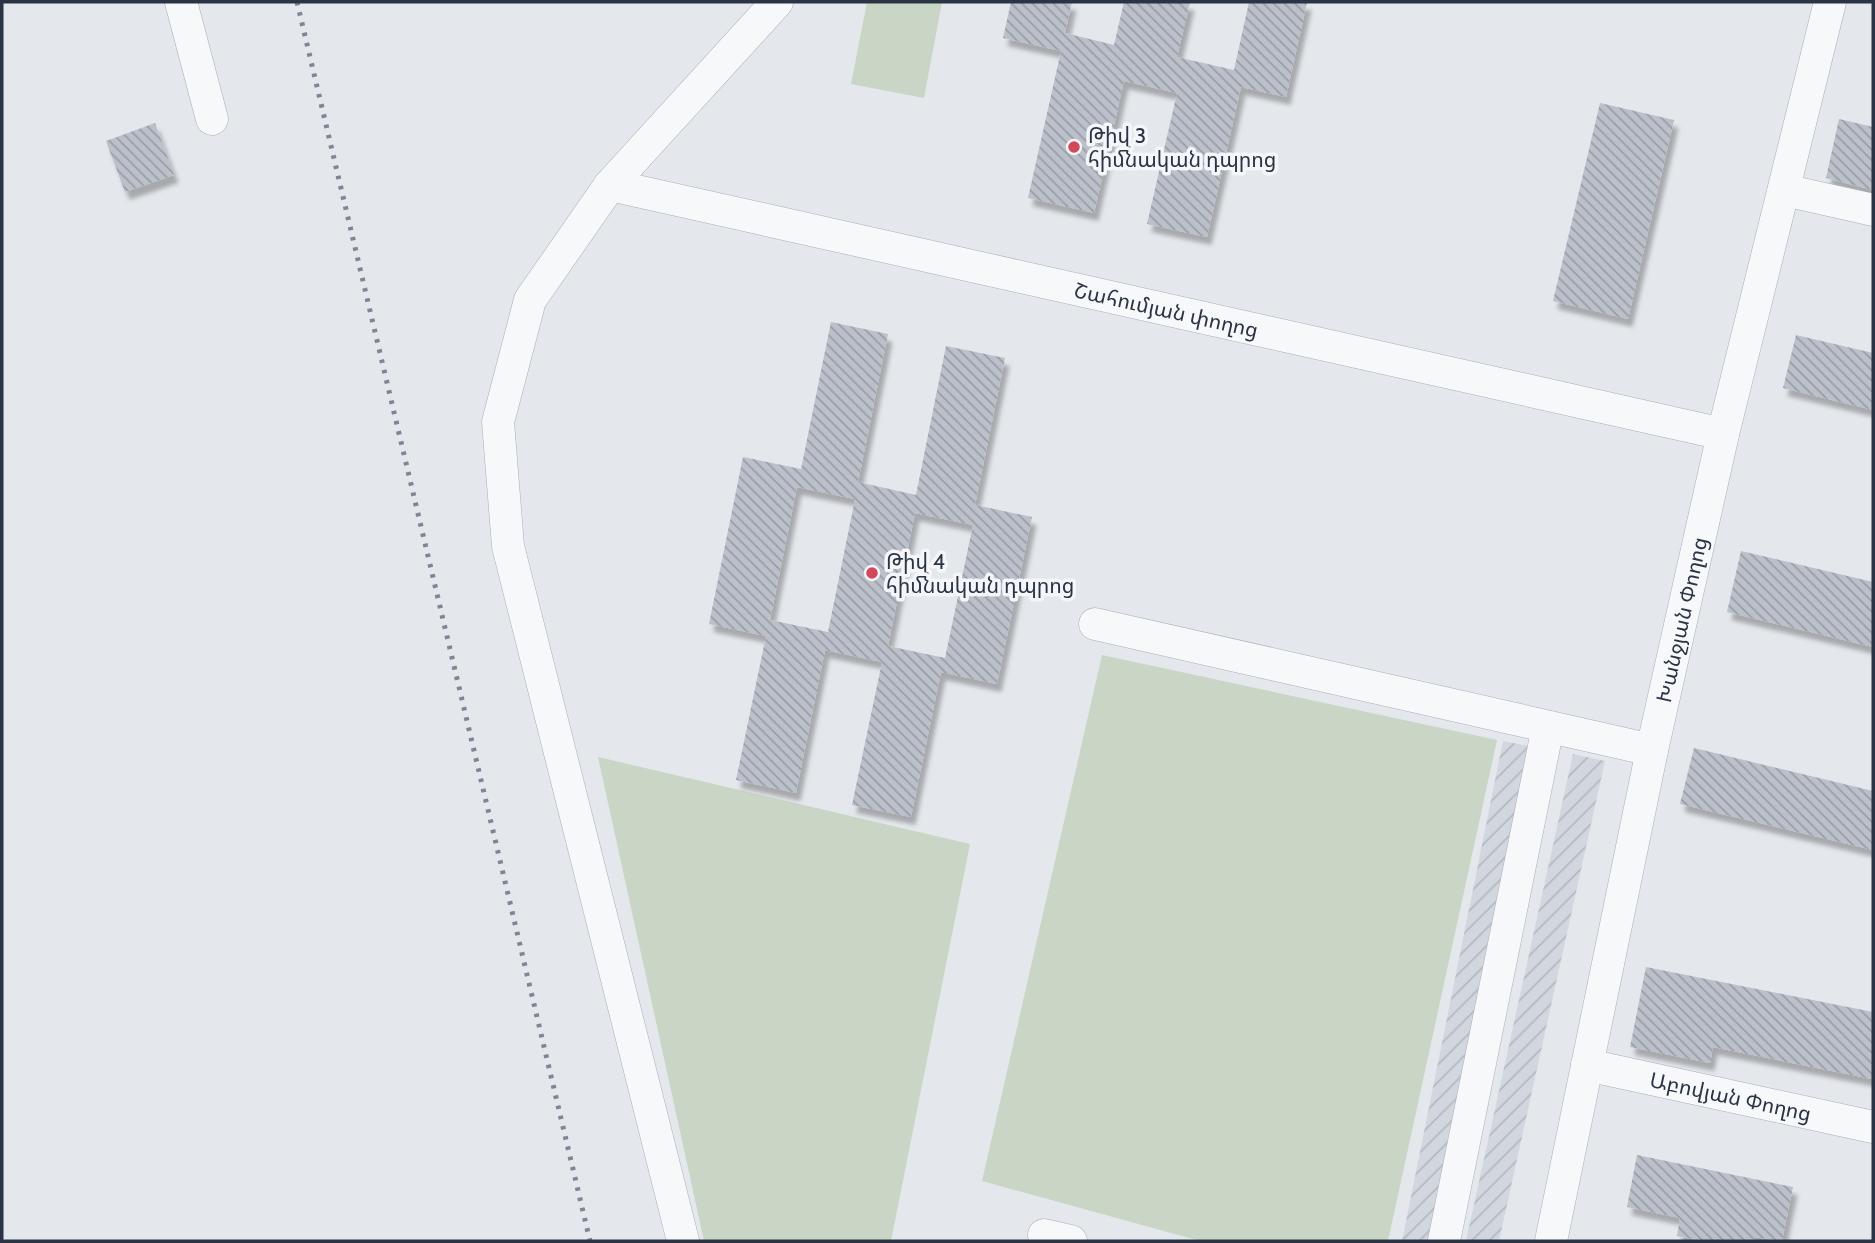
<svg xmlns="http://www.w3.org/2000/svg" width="1875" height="1243" font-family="Cabin,'Noto Sans Armenian',sans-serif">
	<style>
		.industrial { fill: url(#industrial-furrows) }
		.green { fill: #c9d6c5 }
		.building { fill: url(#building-back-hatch); fill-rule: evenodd; filter: url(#shadow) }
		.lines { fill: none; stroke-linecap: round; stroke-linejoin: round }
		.minor-casing { stroke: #a9aeb7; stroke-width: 33 }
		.minor { stroke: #f7f8fa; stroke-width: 32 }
		.rail { stroke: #7d8696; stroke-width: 5; stroke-dasharray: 3.5 7; stroke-linecap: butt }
		.poi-dot { fill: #d1495b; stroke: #f4f6f9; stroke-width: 2.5 }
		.labels { text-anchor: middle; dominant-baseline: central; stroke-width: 7; stroke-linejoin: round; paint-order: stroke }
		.poi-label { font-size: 21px; fill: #2b3445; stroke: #f4f6f9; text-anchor: start }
		.street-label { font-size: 21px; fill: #2b3445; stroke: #f4f6f9 }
	</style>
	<defs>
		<pattern id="industrial-furrows" width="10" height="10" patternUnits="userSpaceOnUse" patternTransform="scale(1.75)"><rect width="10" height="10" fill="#d2d6de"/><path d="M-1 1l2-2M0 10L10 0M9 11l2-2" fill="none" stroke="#b4b8c0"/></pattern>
		<pattern id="building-back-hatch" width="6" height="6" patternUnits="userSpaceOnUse" patternTransform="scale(1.75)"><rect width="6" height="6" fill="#bbc0ca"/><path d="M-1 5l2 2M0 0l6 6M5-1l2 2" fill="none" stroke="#989da6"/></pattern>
		<filter id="shadow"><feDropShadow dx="4.5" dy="8" stdDeviation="2" flood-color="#0004"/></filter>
	</defs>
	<rect width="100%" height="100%" fill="#e4e7ec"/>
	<path class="industrial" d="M1503 741 1534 747 1434 1241H1402Z
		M1573 754 1605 761 1499 1241H1466Z"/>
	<path class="green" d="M867 2H942L924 98 851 84Z
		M1102 655 1497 740 1388 1241H1200L982 1181Z
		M598 757 970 844 891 1241H704Z"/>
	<path class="building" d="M1011 2H1072L1065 33 1114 45 1124 2H1190L1177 57 1234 70 1249 2H1307L1286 97 1241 87 1207 237 1147 224 1177 93 1124 81 1094 213 1028 198 1061 51 1003 38Z
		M1600 103 1674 120 1628 319 1553 301Z
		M1839 119 1873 127V190L1826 178Z
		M155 123 174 175 125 192 106 141Z
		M831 322 888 334 858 482 916 495 946 346 1005 358 975 505 1032 517 997 684 941 672 911 817 852 805 882 662 825 650 796 793 736 780 766 636 709 624 743 457 801 469ZM797 487 855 499 828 632 770 620ZM915 513 973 525 945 658 888 646Z
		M1796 335 1873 353V410L1783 388Z
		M1741 551 1873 582V647L1727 612Z
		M1694 748 1873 791V850L1680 804Z
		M1646 967 1873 1012 1872 1079 1713 1047 1710 1063 1630 1047Z
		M1637 1155 1793 1187 1782 1241 1754 1237 1753 1241H1701L1677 1236 1680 1218 1627 1207Z"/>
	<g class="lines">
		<defs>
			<g id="minor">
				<path d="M181 2 212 119"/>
				<path id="s1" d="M610 185 1723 434"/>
				<path d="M1784 190 1873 210"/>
				<path d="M1095 624 1652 750"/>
				<path id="s2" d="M1587 1065 1873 1127"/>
				<path d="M1044 1235 1071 1241"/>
				<path d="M683 1241 508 546 498 422 530 300 610 185 777 2"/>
				<path d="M1444 1241 1548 727"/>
				<path id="s3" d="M1551 1241 1652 750 1723 434 1830 2"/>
			</g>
		</defs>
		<use href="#minor" class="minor-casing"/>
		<use href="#minor" class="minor"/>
		<path class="rail" d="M297 2 590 1241"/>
	</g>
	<g class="poi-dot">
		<circle cx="1074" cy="147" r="7"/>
		<circle cx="872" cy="573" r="7"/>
	</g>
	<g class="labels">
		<g class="poi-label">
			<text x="1088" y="135">Թիվ 3<tspan x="1088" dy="24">հիմնական դպրոց</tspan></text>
			<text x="886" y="561">Թիվ 4<tspan x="886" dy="24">հիմնական դպրոց</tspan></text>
		</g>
		<g class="street-label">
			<text stroke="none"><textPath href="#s1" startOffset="570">Շահումյան փողոց</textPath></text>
			<text stroke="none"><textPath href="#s3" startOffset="635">Խանջյան Փողոց</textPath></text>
			<text stroke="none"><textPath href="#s2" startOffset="147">Աբովյան Փողոց</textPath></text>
		</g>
	</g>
	<rect width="1875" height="1243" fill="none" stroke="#2b3445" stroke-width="7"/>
</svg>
